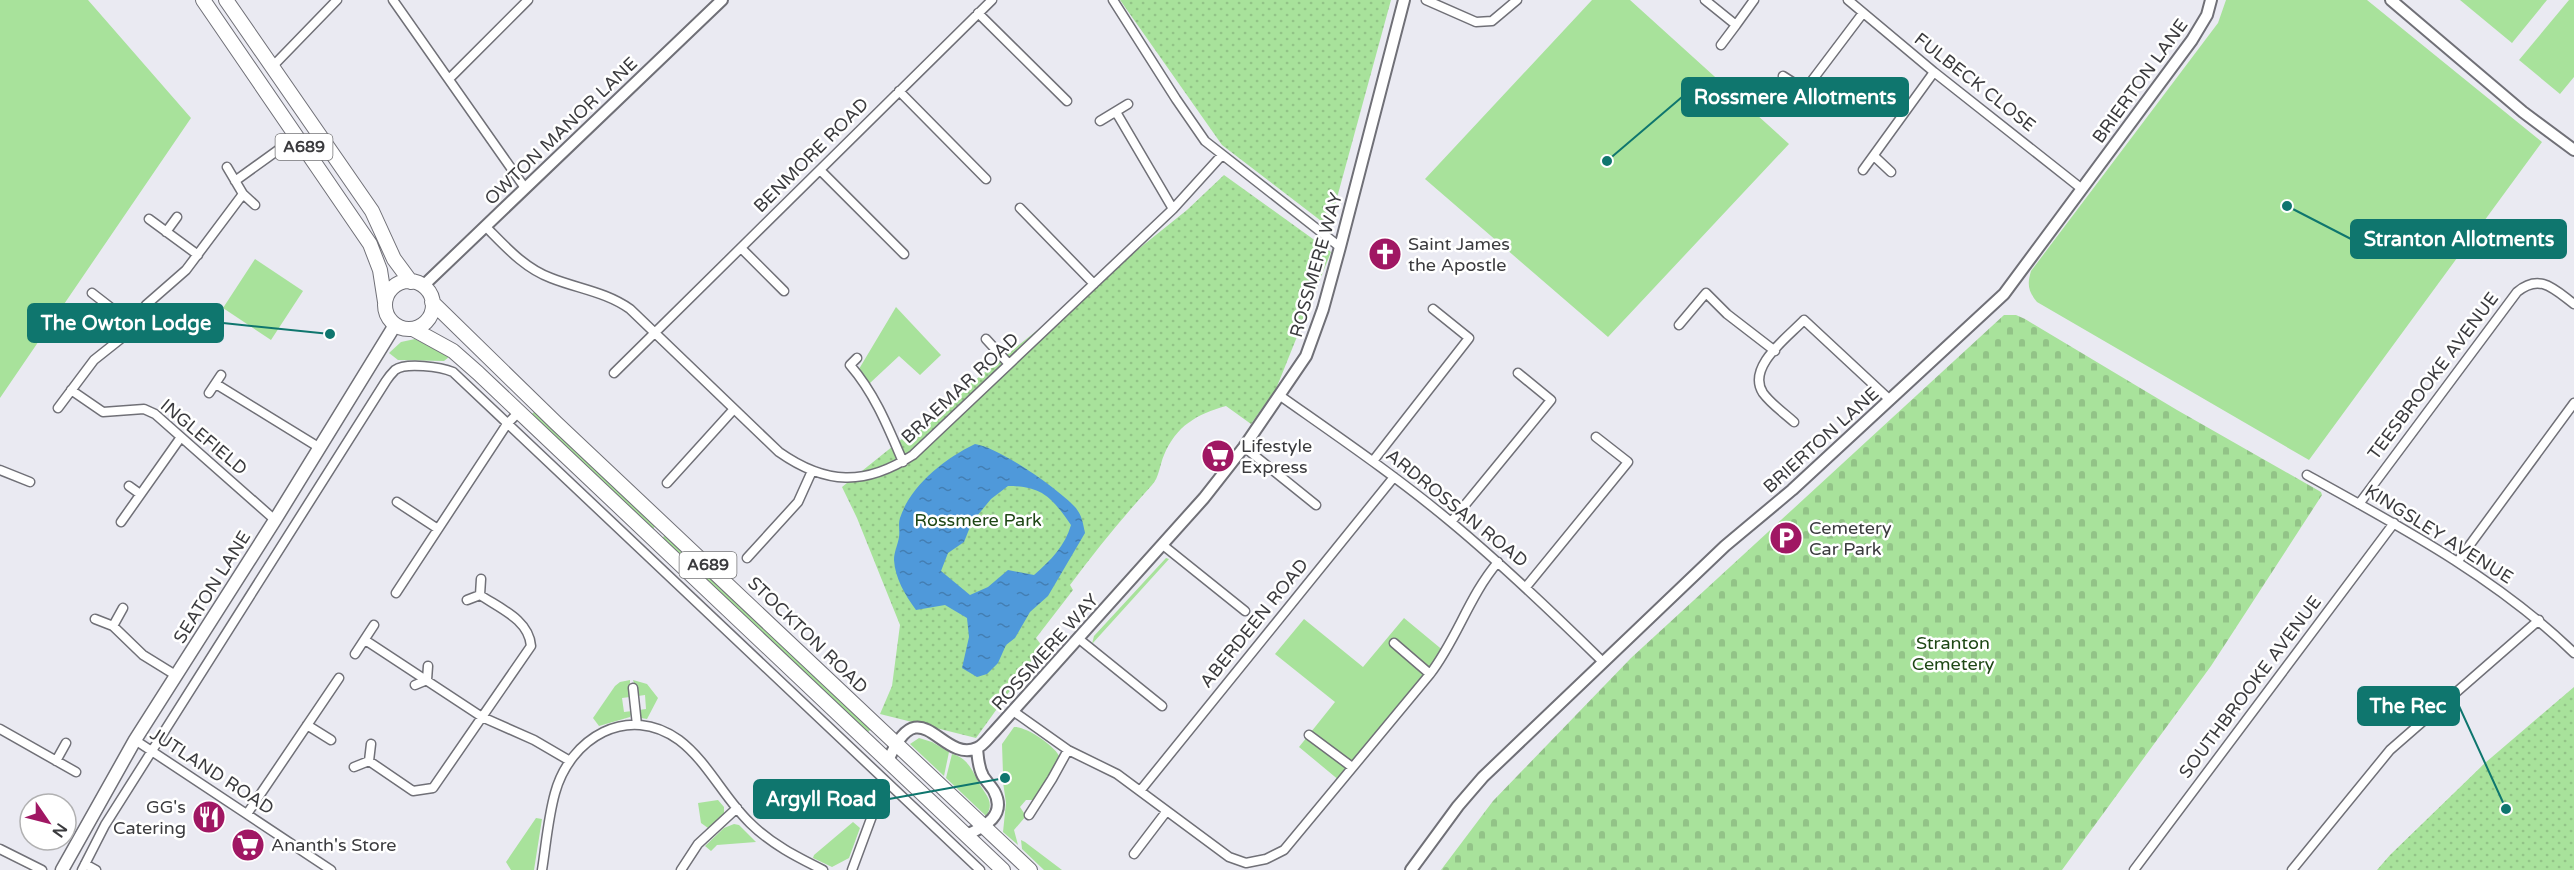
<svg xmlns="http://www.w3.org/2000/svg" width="2574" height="870" font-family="'Varela Round',sans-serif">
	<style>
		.green { fill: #a8e29b }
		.cemetery { fill: url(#cemetery-stones) }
		.park { fill: url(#park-dots) }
		.water { fill: url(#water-ripples); fill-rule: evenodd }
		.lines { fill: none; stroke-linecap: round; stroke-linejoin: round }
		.minor-casing { stroke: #707077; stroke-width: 11 }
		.tertiary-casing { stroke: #707077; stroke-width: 14 }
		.secondary-casing { stroke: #707077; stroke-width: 15 }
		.trunk-casing { stroke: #707077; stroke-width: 16 }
		.minor { stroke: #fff; stroke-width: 8 }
		.tertiary { stroke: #fff; stroke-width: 10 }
		.secondary { stroke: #fff; stroke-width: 12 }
		.trunk { stroke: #fff; stroke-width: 14 }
		.labels { text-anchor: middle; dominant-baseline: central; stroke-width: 5; stroke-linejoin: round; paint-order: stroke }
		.shield { fill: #fff; stroke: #767678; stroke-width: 1.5 }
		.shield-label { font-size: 16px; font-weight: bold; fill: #3b3b3e }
		.street-label { font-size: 18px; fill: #3b3b3e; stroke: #fff }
		.poi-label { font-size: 18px; fill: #3b3b3e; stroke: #fff; text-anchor: start }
		.park-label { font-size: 18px; fill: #1e4715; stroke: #fff }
		.leader { fill: none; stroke: #0f766e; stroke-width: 2 }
		.callout-dot { fill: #0f766e; stroke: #fff; stroke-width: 2 }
		.callout { fill: #0f766e; stroke: #0f766e; stroke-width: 2 }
		.callout-label { font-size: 20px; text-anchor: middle; font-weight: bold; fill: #fff }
	</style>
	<defs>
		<pattern id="cemetery-stones" width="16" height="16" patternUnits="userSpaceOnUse" patternTransform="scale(1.5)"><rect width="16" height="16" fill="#a8e29b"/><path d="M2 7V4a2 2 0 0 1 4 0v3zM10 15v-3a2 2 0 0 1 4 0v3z" fill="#92c387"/></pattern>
		<pattern id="park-dots" width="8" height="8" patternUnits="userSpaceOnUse" patternTransform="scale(1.5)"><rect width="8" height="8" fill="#a8e29b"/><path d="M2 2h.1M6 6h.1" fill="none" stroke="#92c387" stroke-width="1.8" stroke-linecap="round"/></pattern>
		<pattern id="water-ripples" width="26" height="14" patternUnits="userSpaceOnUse" patternTransform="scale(1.5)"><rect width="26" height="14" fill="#4f99da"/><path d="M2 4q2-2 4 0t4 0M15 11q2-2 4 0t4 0" fill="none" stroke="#437eb2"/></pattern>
	</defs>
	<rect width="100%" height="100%" fill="#eaeaf2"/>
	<path class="green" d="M0 0H88L191 118 0 398Z
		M1592 0H1630L1789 144 1608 337 1425 179Z
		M2226 0H2367L2542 142 2309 460 2037 302C2028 291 2027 284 2031 271L2218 23Z
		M2460 0H2547L2512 43Z
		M2569 0H2574V77L2560 94 2519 60Z
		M255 259 303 291 271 340 223 308Z
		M896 307 941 355 920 375 899 356 870 383 859 369Z
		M415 339 449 357 444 361 398 360 389 353 401 342Z
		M535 411 656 525 653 529 531 415Z
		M664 536 668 537 871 729 866 734 662 539Z
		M1166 558 1169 559 1092 644 1094 636Z
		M1404 618 1445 652 1340 781 1299 747 1335 702 1275 654 1304 619 1363 667Z
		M630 680V697L622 698 624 712 632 711 630 717 599 726 593 718 615 686 620 682Z
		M633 680 647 684 658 698 647 719 641 718 639 710 646 709 645 695 638 696Z
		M1014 727C1026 726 1057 747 1060 758L1036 800H1026L1020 807 1026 816 1014 830 1018 845 1003 832 1006 803 1003 782 1008 781 1007 774H1003L1002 744Z
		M919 738 932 742 949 752 944 776 910 744Z
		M952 754C967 758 971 768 978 781 984 794 996 801 986 816L946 778Z
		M718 800 724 807V814L708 828 701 823 698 803Z
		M536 818 542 819 534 870H511L506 862Z
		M853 822 860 828 849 858 832 867 813 858 814 855Z
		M734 824 739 825 756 842 717 845 711 851 705 846 724 828Z
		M1021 840 1025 842 1062 870H1044L1022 849Z"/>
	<path class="cemetery" d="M2004 315H2016L2025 319 2177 410 2321 492 2322 495 2211 666 2062 870H1441L1493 801 1631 658Z"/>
	<path class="park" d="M1120 0H1391L1329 227 1222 145Z
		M1224 175 1331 252 1276 389 1251 424 1226 406C1197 414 1176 426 1164 455 1160 464 1159 478 1152 485 1123 517 1096 550 1070 585L1073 590 1036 638 1042 646 976 738 880 714 892 686 900 625 857 518 842 487 1187 210Z
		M2574 687V870H2377L2390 855 2485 763Z"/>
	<path class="water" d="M975 444C1000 448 1057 488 1075 507 1082 515 1083 523 1085 533L1048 596 1030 612 1015 638 1006 645 998 663 987 674 977 677 962 668 969 637 967 618 945 605 916 610C905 595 895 578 894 560 894 552 898 544 899 537 900 531 898 524 900 518 911 485 944 459 975 444ZM1008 486C1043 486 1052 498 1071 525 1065 546 1051 560 1034 575L1008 570 988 587 970 595 941 571 948 553 964 542 972 522 991 499Z"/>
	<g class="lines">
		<defs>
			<path id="minor" d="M393 0 525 188
				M1113 0 1176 99 1205 141 1340 247
				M1426 0 1476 22 1492 21 1517 0
				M1705 0 1736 25 1754 0
				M1848 0 1934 72 2082 189
				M978 13 1067 101
				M1721 45 1736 25
				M272 67 337 0
				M1783 76 1805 90
				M449 79 528 0
				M899 91 986 179
				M1792 107 1863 13
				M1116 112 1173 209
				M1100 121 1128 104
				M1874 156 1891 172
				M227 167 243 194 255 205
				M820 170 904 254
				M1863 170 1934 72
				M235 181 285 145
				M1020 208 1094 284
				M149 219 198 255
				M485 226C505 246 524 268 551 278 579 289 606 292 630 309L779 452C826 485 865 486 913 455L1173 209 1222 155
				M166 232 177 217
				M741 248 784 291
				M92 293 132 324
				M1679 325 1706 293 1727 314 1775 351
				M986 339 1009 364
				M857 358 850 365C875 394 888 427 903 462
				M614 373 992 0
				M216 384 320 448
				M71 390 103 412 144 409 155 414 275 520
				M209 393 221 375
				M1279 395C1337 436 1396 476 1451 522 1504 566 1553 613 1602 661
				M58 408 94 360 123 337 146 305 186 270 243 194
				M1794 422C1784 413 1771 404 1763 393 1746 367 1788 337 1804 320L1890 400
				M1244 447 1316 505
				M1373 461 1469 338 1433 309
				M0 470 30 482
				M2307 475C2401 527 2497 578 2574 653
				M667 483 734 409
				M129 486 140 494
				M397 502 438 529
				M2359 504 2517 292C2540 273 2554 289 2574 304
				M121 522 181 437
				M1451 522 1551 400 1518 373
				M1164 546 1245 611
				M747 558 798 502 812 471
				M2458 561 2574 403
				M1526 587 1628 462 1596 437
				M396 593 507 424 519 412
				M467 600 480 595 481 579
				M95 619 113 626 123 608
				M113 626 143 655 177 676
				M1079 639 1162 706
				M365 640 482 717 534 740 570 761
				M1394 643 1430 674
				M355 654 374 625
				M415 685 427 680 428 666
				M633 688 637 725
				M1013 711 1068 750 1117 774 1229 857 1246 863 1266 859 1284 850 1430 674C1457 639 1469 596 1498 562
				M307 725 331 740
				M0 729 76 772
				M1309 735 1352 767
				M135 740 331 870
				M56 761 66 743
				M369 761 413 791 433 788 531 646C529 620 501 609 480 595
				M354 767 369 761 371 744
				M1140 791 1394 477
				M247 814 339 678
				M1029 815 1052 779 1068 750
				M0 849 42 870
				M1134 854 1166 812
				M85 864 96 870
				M82 870 105 825 386 381C388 378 392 373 395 370 406 362 441 367 453 372L980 870
				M542 870C546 845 548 818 555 793 570 738 628 703 679 740 708 762 724 798 750 823 771 844 797 857 823 870
				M681 870 698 844 737 808
				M852 870 885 781
				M2134 870 2394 523
				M2292 870 2390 750 2539 620"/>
			<path id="tertiary" d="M2391 0 2523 112 2574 150
				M423 286 722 0
				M888 761C920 685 941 764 977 748 983 746 989 737 994 732L1204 498 1244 447 1306 356 1323 309 1340 247 1404 0
				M966 835C985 827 1007 815 994 791 991 786 986 781 983 776 978 767 978 758 977 748
				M1411 870 1458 806 1483 777 1725 546 1792 490 2004 294 2192 40 2207 15 2211 0"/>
			<path id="secondary" d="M62 870 135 740 275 520 395 325"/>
			<path id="trunk" d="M203 0 370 244 380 270 385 302
				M226 0 372 211 394 259 411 282
				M385 305a24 24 0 1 1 48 0a24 24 0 1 1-48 0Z
				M432 302 556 423 1030 870
				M413 329 453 351 478 373 1003 870"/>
		</defs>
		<use href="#minor" class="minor-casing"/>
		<use href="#tertiary" class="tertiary-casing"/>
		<use href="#secondary" class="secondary-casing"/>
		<use href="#trunk" class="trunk-casing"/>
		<use href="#minor" class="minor"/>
		<use href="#tertiary" class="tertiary"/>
		<use href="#secondary" class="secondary"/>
		<use href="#trunk" class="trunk"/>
	</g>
	<defs>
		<symbol id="church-disc" viewBox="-11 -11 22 22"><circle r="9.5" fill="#a01763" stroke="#fff"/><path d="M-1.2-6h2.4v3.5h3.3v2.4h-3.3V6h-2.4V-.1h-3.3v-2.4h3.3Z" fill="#fff"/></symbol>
		<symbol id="supermarket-disc" viewBox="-11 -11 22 22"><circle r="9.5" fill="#a01763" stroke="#fff"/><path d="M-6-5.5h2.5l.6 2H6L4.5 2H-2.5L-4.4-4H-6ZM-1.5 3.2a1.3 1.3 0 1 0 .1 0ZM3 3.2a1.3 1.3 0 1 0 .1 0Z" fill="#fff"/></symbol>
		<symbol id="parking-disc" viewBox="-11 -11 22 22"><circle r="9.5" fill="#a01763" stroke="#fff"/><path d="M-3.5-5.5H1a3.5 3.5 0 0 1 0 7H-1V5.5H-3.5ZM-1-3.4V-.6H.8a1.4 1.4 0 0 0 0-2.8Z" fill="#fff"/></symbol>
		<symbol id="restaurant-disc" viewBox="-11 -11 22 22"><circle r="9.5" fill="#a01763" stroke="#fff"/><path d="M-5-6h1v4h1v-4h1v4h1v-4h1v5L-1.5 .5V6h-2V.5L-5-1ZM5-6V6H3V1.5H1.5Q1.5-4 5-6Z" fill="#fff"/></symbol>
	</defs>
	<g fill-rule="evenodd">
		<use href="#church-disc" x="1366" y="235" width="38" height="38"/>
		<use href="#supermarket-disc" x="1199" y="437" width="38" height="38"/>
		<use href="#parking-disc" x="1767" y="519" width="38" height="38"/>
		<use href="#restaurant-disc" x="190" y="798" width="38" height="38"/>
		<use href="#supermarket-disc" x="229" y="826" width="38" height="38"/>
	</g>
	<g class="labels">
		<g class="shield">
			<rect x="275.5" y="134" width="57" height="26" rx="4.5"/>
			<rect x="679.5" y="552" width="57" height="26" rx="4.5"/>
		</g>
		<g class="shield-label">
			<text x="304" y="147">A689</text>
			<text x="708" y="565">A689</text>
		</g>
		<g class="street-label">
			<text transform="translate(2140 81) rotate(-54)">BRIERTON LANE</text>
			<text transform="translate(1975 82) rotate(38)">FULBECK CLOSE</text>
			<text transform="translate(561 131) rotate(-44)">OWTON MANOR LANE</text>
			<text transform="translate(811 155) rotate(-45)">BENMORE ROAD</text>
			<text transform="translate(1316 265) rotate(-74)">ROSSMERE WAY</text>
			<text transform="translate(2433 376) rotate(-53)">TEESBROOKE AVENUE</text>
			<text transform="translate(960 388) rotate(-43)">BRAEMAR ROAD</text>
			<text transform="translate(204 437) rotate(40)">INGLEFIELD</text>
			<text transform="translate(1821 440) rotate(-42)">BRIERTON LANE</text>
			<text transform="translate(1457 508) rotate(39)">ARDROSSAN ROAD</text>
			<text transform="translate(2439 534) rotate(32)">KINGSLEY AVENUE</text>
			<text transform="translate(212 587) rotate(-58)">SEATON LANE</text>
			<text transform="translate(1254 623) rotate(-51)">ABERDEEN ROAD</text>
			<text transform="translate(808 635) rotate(44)">STOCKTON ROAD</text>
			<text transform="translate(1045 652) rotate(-48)">ROSSMERE WAY</text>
			<text transform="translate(2250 687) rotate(-53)">SOUTHBROOKE AVENUE</text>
			<text transform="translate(212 771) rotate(33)">JUTLAND ROAD</text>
		</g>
		<g class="poi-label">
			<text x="1408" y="244">Saint James<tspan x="1408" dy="21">the Apostle</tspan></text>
			<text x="1241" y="446">Lifestyle<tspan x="1241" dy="21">Express</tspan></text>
			<text x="1809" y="528">Cemetery<tspan x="1809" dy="21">Car Park</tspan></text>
			<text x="186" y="807" text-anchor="end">GG's<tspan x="186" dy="21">Catering</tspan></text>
			<text x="271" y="845">Ananth's Store</text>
		</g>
		<g class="park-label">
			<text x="978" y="520">Rossmere Park</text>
			<text x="1953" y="643">Stranton<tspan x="1953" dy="21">Cemetery</tspan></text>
		</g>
	</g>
	<path class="leader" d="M1607 161L1682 97M2287 206L2351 239M330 334L223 323M2506 809L2459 706M1005 778L889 799"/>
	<g class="callout-dot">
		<circle cx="1607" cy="161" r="6"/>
		<circle cx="2287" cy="206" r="6"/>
		<circle cx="330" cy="334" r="6"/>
		<circle cx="2506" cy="809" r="6"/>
		<circle cx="1005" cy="778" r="6"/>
	</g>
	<g class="callout">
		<rect x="1682" y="78" width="226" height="38" rx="6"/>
		<rect x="2351" y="220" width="215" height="38" rx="6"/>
		<rect x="28" y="304" width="195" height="38" rx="6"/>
		<rect x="2358" y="687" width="101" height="38" rx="6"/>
		<rect x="754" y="780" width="135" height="38" rx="6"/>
	</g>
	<g class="callout-label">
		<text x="1795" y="104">Rossmere Allotments</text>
		<text x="2459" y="246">Stranton Allotments</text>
		<text x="126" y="330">The Owton Lodge</text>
		<text x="2408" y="713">The Rec</text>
		<text x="821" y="806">Argyll Road</text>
	</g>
	<g transform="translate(48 822) rotate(125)"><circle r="28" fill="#ffffff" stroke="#b1b1b2" stroke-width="1.5"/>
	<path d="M0-4.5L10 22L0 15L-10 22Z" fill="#a01763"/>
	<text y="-9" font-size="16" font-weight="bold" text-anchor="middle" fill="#3b3b3e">N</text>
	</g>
</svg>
